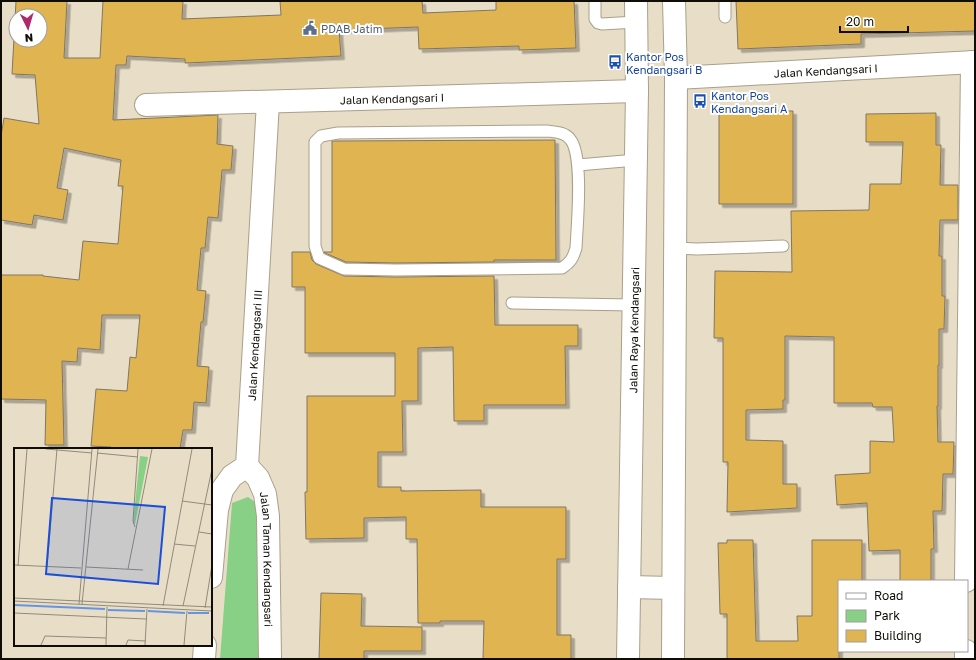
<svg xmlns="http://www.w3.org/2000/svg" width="976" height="660" font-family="'Golos Text',sans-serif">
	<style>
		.green { fill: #87d086 }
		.building { fill: #dfb451; stroke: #807663; fill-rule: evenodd; filter: url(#shadow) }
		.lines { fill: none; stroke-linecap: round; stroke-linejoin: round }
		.lane-casing { stroke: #a99f8a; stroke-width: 13 }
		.street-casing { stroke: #a99f8a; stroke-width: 24 }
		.secondary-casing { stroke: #a99f8a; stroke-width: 24 }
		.lane { stroke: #fff; stroke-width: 11 }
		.street { stroke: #fff; stroke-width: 22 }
		.secondary { stroke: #fff; stroke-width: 22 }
		.labels { text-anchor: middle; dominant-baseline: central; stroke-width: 4; stroke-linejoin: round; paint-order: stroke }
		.service-label { font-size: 11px; fill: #4e5e75; stroke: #fff; text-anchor: start }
		.transit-label { font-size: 11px; fill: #164399; stroke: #fff; text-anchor: start }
		.street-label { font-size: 11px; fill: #100d06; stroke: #fff }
		.inset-river { fill: none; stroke: #6694e2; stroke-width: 2 }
		.inset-road { fill: none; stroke: #928a7a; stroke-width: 1 }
		.view { fill: #1d4ed8; fill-opacity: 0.15; stroke: #1d4ed8; stroke-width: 2 }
		.inset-edge { fill: none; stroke: #100d06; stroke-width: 2 }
	</style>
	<defs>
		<filter id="shadow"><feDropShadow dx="3.5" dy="3.5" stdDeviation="0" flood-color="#0004"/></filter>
	</defs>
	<rect width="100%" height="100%" fill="#e8dec8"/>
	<path class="green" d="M248 497 262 507 259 659H220L232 503Z"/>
	<path class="building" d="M16 1H67L64 58H100L103 1H183L182 19 281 15 280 1H422L423 13 496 10V1H574L576 48 519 50V46L419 49 418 27 339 30 341 56 185 63V59L127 56 126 65H116L113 120 218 115 217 144 233 146 231 170H222L218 218 208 217 205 248H201L197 290 206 291 203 322H201L197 366 209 367 206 403 194 402 192 430H183L180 449H111V447L91 446 96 389 127 391 130 357 136 358 140 315H102L100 350 78 348 77 362 62 361 64 445H45L46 400 1 399V275H43V276L79 280 83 241 118 244 123 186H118L121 160 64 148 57 188 68 190 63 220 34 215 32 225 1 220V136L4 118 39 124 35 75 12 74ZM16 16H40V40H16Z
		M736 1H975V31L861 34V44L738 49Z
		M719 110 793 111V204H719Z
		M936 113V145H941L940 185H958V220H940L939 256H942V296H945L944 329H939V365H938V406H937L938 442H954L953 474H943L942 511H933L934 549H931V581H900V550L869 551 867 503 837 505 835 475 870 473V441L894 442 892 407H873L872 403H834V337L785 336V400H783V409L746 410V440L783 441V484H797V508L727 512 728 462H723V338H714L715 271 792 272 791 211 869 210 870 184H901L903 142H866V114Z
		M555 140 556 260H494V262L396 263 346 262 325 253 324 252H332V141Z
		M292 252H310L312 260 316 264 344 276 396 277 494 276 495 325H578V346H565L566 405H484V421H454L453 347 418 348V401H402L403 452H378V487H401V491L481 490V507H566V559H557V635H571V659H483L484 621H440V623H418L417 539H406V517L364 518V538L306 539 305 492H307V396H395V353H305V287H292Z
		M727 540H753L756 641H798L797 616H812V540H862V581H839V659H727V614H720L718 543H727Z
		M321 593 362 594 361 626 422 627V651H364V659H319Z"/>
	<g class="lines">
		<defs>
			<path id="lane" d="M595 1V19L598 23 602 24 636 22
				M725 1V17
				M547 131C555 132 565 132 570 139 584 155 577 226 576 248 573 258 571 262 562 268L396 270 344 269 319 258 315 246V142L321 136 338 133Z
				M578 165 636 160
				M675 248 697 249 783 246
				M512 303 633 305"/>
			<g id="street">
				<path id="s1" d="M676 78 975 62"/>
				<path id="s2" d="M146 105 637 91"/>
				<path id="s3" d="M247 466 258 478 265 494 268 516 270 659"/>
				<path id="s4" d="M211 577 217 510 222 490 232 476 247 466 268 102"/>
				<path d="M966 581 972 62"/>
				<path d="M966 651V659"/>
				<path d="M204 659 205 645"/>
			</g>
			<g id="secondary">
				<path d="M629 587 673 588"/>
				<path id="s5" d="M628 659 637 91 636 1"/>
				<path d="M673 659 676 78 674 1"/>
			</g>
		</defs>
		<use href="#lane" class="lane-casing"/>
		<use href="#street" class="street-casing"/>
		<use href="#secondary" class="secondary-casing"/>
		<use href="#lane" class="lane"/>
		<use href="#street" class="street"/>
		<use href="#secondary" class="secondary"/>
	</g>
	<defs>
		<symbol id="civic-bare" viewBox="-9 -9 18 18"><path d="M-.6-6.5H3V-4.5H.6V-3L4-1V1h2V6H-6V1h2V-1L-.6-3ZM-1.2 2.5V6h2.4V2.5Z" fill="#5c6f8a" stroke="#fff" stroke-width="2.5" paint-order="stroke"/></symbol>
		<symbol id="bus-bare" viewBox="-9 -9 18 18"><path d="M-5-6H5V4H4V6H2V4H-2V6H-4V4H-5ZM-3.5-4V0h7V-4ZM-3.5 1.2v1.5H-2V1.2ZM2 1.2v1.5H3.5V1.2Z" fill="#1a4fb4" stroke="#fff" stroke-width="2.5" paint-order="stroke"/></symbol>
	</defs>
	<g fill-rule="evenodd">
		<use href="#civic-bare" x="300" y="18" width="20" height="20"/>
		<use href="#bus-bare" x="605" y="52" width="20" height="20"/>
		<use href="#bus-bare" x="690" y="91" width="20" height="20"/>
	</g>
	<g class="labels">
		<g class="service-label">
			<text x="321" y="28">PDAB Jatim</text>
		</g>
		<g class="transit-label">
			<text x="626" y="56">Kantor Pos<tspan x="626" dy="13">Kendangsari B</tspan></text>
			<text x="711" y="95">Kantor Pos<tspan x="711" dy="13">Kendangsari A</tspan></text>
		</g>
		<g class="street-label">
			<text stroke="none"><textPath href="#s1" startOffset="150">Jalan Kendangsari I</textPath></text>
			<text stroke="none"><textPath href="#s2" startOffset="246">Jalan Kendangsari I</textPath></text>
			<text stroke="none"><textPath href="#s5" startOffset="329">Jalan Raya Kendangsari</textPath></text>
			<text stroke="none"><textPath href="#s4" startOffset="244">Jalan Kendangsari III</textPath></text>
			<text stroke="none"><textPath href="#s3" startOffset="99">Jalan Taman Kendangsari</textPath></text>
		</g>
	</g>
	<g transform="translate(14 448)">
		<rect width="198" height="198" fill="#e8dec8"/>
		<path d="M126 8 134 9 121 76 119 75Z" fill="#87d086"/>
		<path class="inset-river" d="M0 157 91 161M94 162 131 163M134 163 171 165M174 165H195"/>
		<path class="inset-road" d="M32 1 78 5M83 5 124 9M168 53 198 57M121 79 119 73 124 1M185 84 198 86M160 96 181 98M0 117 67 120M4 118 13 1M33 119 43 1M72 119 129 122M114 121 138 1M0 150 198 159M0 153 198 163M65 156 78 1M68 156 84 1M149 158 178 1M169 158 198 21M191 160 198 117M0 165 132 171M27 197 31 188 92 190M92 197 93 159M112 197 114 192 132 193M131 197 133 161M170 197 173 163"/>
		<path class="view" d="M38 50 151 59 144 136 32 126Z"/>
		<rect width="198" height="198" class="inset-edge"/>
	</g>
	<rect width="976" height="660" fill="none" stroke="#100d06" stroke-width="4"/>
	<rect x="838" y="580" width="130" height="72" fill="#ffffff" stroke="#9f9e9b"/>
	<rect x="846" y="593" width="20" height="6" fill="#ffffff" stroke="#9f9e9b"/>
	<text x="874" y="600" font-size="12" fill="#100d06">Road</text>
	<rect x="846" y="610" width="20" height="12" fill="#87d086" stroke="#9f9e9b"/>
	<text x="874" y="620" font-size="12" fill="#100d06">Park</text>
	<rect x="846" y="630" width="20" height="12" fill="#dfb451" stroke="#9f9e9b"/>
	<text x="874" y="640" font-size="12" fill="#100d06">Building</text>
	<g transform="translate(28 28) rotate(175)"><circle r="19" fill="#ffffff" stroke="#9f9e9b"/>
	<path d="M0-3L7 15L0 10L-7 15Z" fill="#b0296c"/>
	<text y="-6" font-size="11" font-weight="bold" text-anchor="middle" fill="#100d06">N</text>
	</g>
	<path d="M840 26v6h68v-6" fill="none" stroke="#100d06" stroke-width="2"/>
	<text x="846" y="26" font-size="12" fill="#100d06" stroke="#ffffff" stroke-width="3" paint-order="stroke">20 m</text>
</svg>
